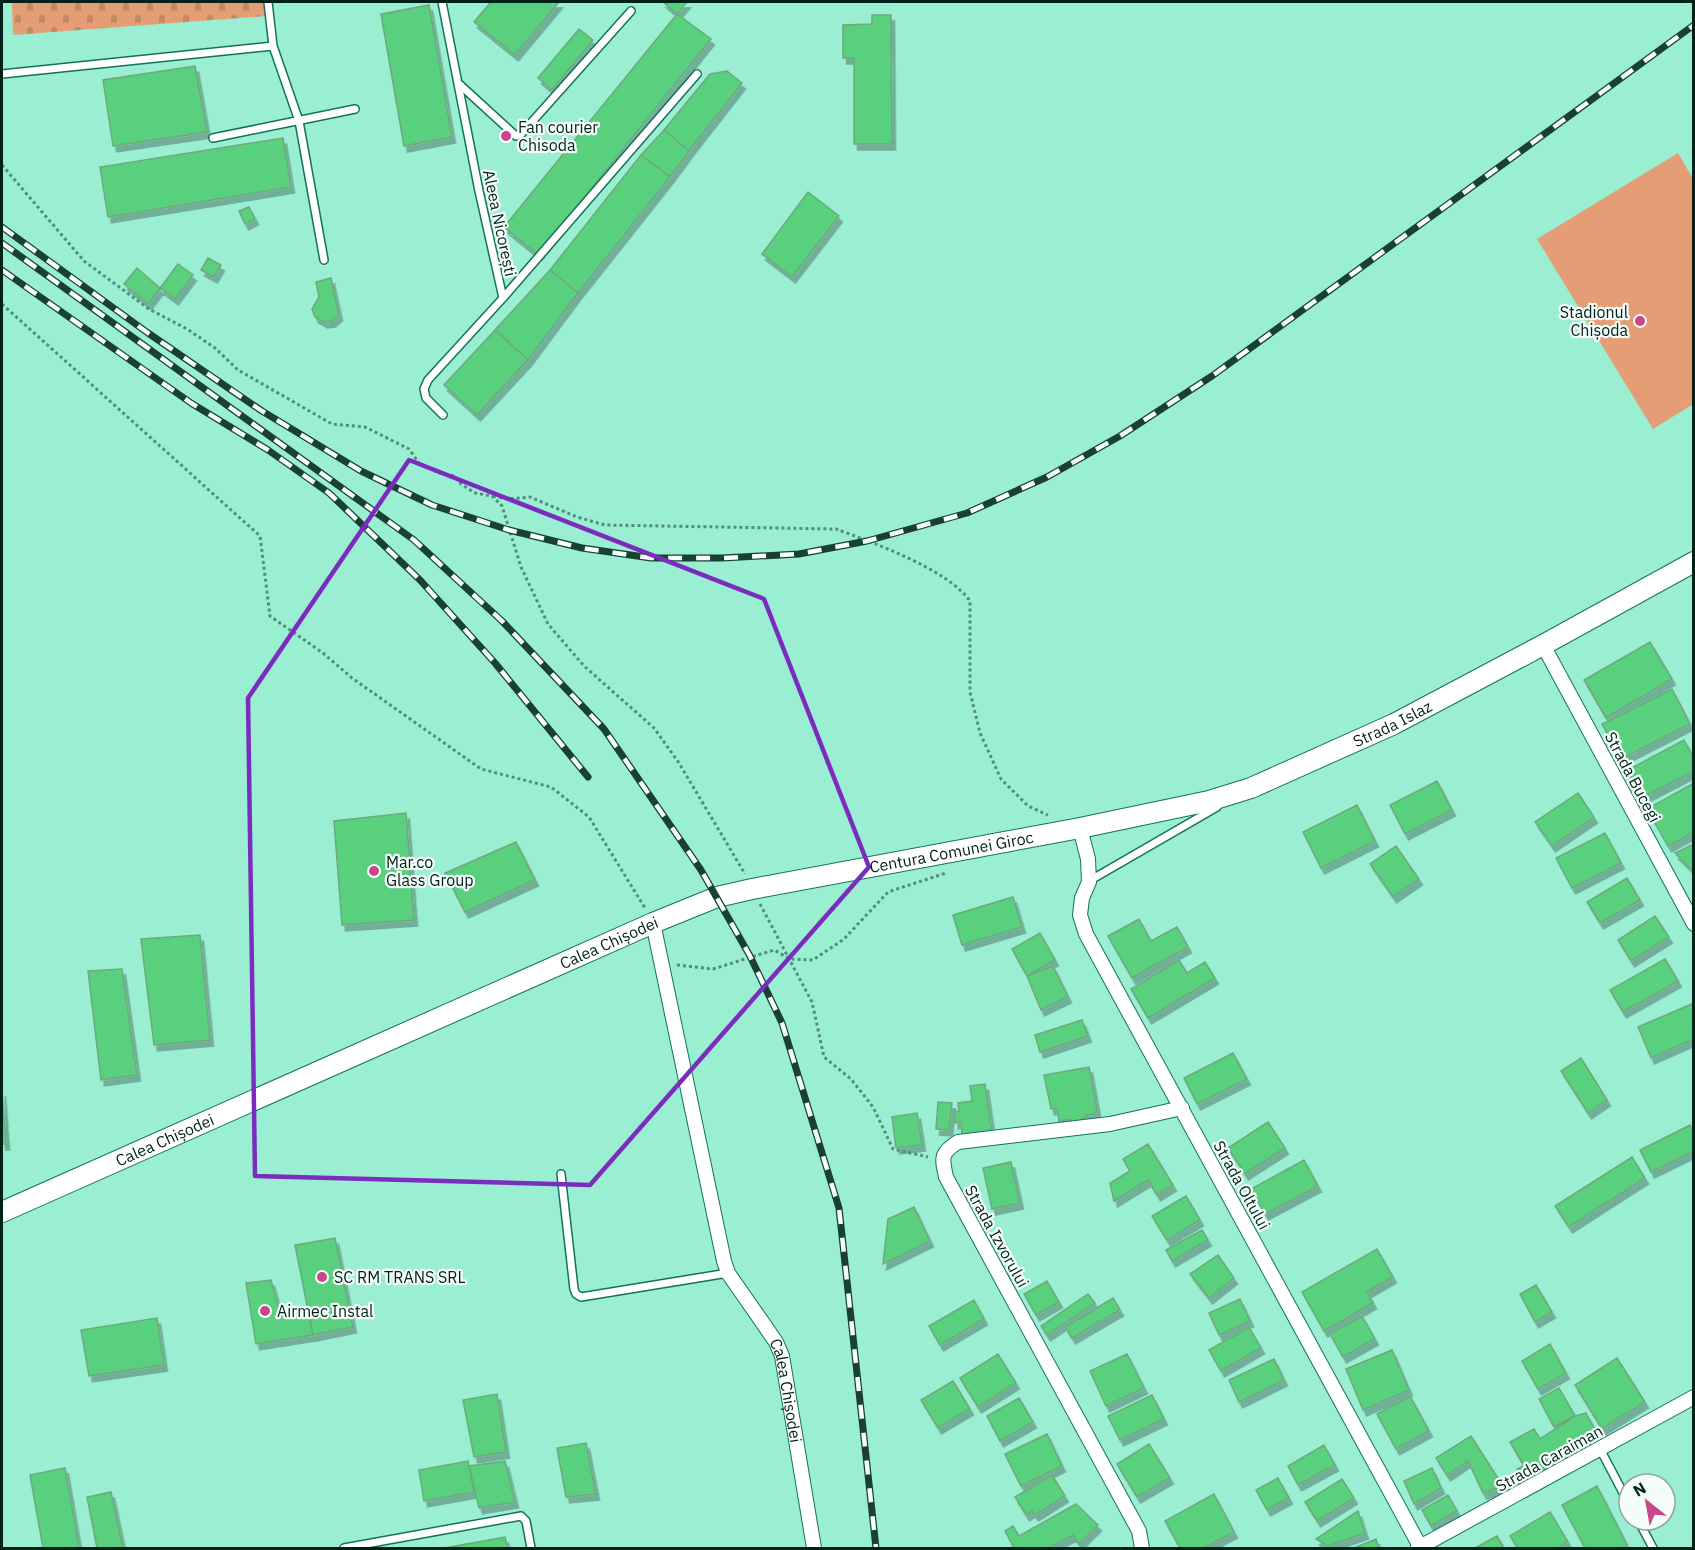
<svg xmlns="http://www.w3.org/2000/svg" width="1695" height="1550" font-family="'IBM Plex Sans',sans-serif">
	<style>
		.cemetery { fill: url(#cemetery-stones) }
		.pitch { fill: #e49d74 }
		.building { fill: #59d07d; stroke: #6ea97c; stroke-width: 1.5; filter: url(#shadow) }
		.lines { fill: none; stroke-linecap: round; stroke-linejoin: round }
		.service-casing { stroke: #13725b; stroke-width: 10 }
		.minor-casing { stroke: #13725b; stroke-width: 16 }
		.secondary-casing { stroke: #13725b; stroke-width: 22 }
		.path { stroke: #528e7a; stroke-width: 3; stroke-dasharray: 3 3; stroke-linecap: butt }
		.service { stroke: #fff; stroke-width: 7 }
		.minor { stroke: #fff; stroke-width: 14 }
		.secondary { stroke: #fff; stroke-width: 20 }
		.rail-casing { stroke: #184134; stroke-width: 7 }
		.rail { stroke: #f5fdfa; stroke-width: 4.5; stroke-dasharray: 14; stroke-linecap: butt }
		.marked { fill: none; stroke: #7b2cbf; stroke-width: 4.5; stroke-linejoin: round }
		.poi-dot { fill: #c9468c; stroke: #f5fdfa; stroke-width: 2 }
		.labels { text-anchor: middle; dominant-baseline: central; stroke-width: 4.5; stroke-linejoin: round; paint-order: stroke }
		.poi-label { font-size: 16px; fill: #002117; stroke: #f5fdfa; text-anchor: start }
		.street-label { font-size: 16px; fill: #002117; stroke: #f5fdfa }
	</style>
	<defs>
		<pattern id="cemetery-stones" width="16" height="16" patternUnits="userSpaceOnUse" patternTransform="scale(1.5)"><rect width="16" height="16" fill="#e49d74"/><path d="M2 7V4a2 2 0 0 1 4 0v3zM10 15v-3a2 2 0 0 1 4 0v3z" fill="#c28764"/></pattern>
		<filter id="shadow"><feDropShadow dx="3.5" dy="6" stdDeviation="0" flood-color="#0004"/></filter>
	</defs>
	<rect width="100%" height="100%" fill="#9aeed2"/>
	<path class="cemetery" d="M12 2H265L266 16 13 35Z"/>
	<path class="pitch" d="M1678 153 1693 179V404L1653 429 1537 239Z"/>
	<path class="building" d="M491 2H559L515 55 474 22Z
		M663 2H687L677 14Z
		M429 5 452 137 404 146 381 14Z
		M677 14 711 39 538 255 504 227Z
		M872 15H891L892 144H854V58H843V25L872 24Z
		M579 29 593 40 552 90 538 78Z
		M195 66 207 132 113 146 103 80Z
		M727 71 742 83 689 151 664 130 710 74Z
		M664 130 689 151 670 177 641 155Z
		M283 138 291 187 108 217 100 167Z
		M641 155 670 177 578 293 550 270Z
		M808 192 839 216 792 277 762 254Z
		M249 207 255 219 245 224 239 211Z
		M208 258 221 265 214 277 201 270Z
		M178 264 193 275 175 299 160 288Z
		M137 268 160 288 148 304 124 284Z
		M550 270 578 293 528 360 495 330Z
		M331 278 339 315 332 321 324 322 315 317 312 309 319 297 316 282Z
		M495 330 528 360 477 415 444 385Z
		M1650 642 1672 679 1606 718 1584 680Z
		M1672 689 1690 724 1621 759 1602 724Z
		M1684 740 1694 759V771L1642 798 1628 770Z
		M1437 781 1452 810 1405 834 1390 805Z
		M1694 783V832L1668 846 1647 809Z
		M1578 793 1594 817 1552 846 1535 822Z
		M1357 805 1375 841 1321 868 1303 832Z
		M406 813 414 920 342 925 334 821Z
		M1605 833 1621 863 1572 888 1556 858Z
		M516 842 535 880 465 912 445 873Z
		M1694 844V868L1691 869 1675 853Z
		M1396 846 1419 879 1393 897 1370 864Z
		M1627 878 1640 900 1600 923 1587 902Z
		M1013 897 1022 927 962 945 953 915Z
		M1655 916 1669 937 1631 961 1618 940Z
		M1139 919 1151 941 1177 927 1188 947 1132 978 1108 936Z
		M1040 933 1055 960 1027 976 1012 949Z
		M200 935 210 1040 154 1045 141 939Z
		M1665 959 1678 981 1623 1012 1610 990Z
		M1179 960 1187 973 1205 962 1215 978 1148 1018 1131 989Z
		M1053 966 1068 997 1041 1010 1027 976Z
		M122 969 137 1075 101 1080 88 971Z
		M1694 1003V1039L1651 1058 1638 1027Z
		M1082 1020 1088 1036 1040 1052 1035 1035Z
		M1233 1053 1247 1079 1197 1104 1184 1078Z
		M1581 1058 1607 1100 1588 1113 1561 1071Z
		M1089 1067 1097 1110 1094 1114 1086 1115 1083 1121 1074 1123 1070 1119 1059 1121 1057 1108 1051 1109 1044 1075Z
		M985 1084 992 1132 962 1136 961 1122 955 1123 954 1112 959 1111 958 1103 972 1101 970 1086Z
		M2 1090 6 1144H2Z
		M938 1102 952 1103 949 1130 936 1129Z
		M917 1113 922 1145 896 1148 892 1117Z
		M1268 1122 1285 1148 1245 1174 1228 1148Z
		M1690 1125 1694 1133V1151L1651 1172 1640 1150Z
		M1148 1144 1173 1185 1157 1195 1148 1180 1114 1201 1110 1183 1130 1171 1123 1159Z
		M1632 1157 1645 1178 1569 1227 1555 1206Z
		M1304 1160 1318 1186 1265 1214 1251 1189Z
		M1011 1162 1020 1203 992 1209 983 1168Z
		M1186 1196 1200 1220 1167 1240 1152 1216Z
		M914 1207 930 1241 883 1264 888 1219Z
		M1202 1230 1208 1240 1172 1261 1166 1250Z
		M335 1238 353 1327 313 1335 295 1245Z
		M1377 1249 1393 1277 1367 1292 1373 1303 1324 1331 1302 1292Z
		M1218 1255 1234 1278 1209 1298 1190 1274Z
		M271 1280 280 1313 308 1308 313 1335 256 1344 246 1283Z
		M1047 1281 1059 1302 1036 1315 1024 1294Z
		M1536 1285 1552 1312 1535 1322 1520 1294Z
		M1088 1294 1095 1303 1047 1335 1041 1326Z
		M1113 1298 1120 1310 1072 1338 1065 1327Z
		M1240 1299 1250 1321 1219 1335 1209 1313Z
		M974 1300 984 1319 940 1345 929 1326Z
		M1362 1316 1375 1339 1343 1357 1330 1334Z
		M157 1318 164 1365 89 1376 81 1330Z
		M1249 1327 1261 1348 1221 1371 1209 1350Z
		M1550 1344 1566 1373 1538 1389 1522 1361Z
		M1392 1350 1409 1390 1363 1410 1346 1369Z
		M998 1354 1016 1383 978 1407 960 1378Z
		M1127 1354 1144 1388 1106 1406 1090 1371Z
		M1617 1358 1645 1402 1602 1429 1575 1385Z
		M1274 1359 1284 1380 1239 1402 1229 1380Z
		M953 1381 970 1409 938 1428 921 1400Z
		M1559 1388 1575 1416 1554 1427 1539 1399Z
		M497 1394 506 1452 474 1457 463 1400Z
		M1152 1395 1164 1419 1120 1440 1108 1416Z
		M1410 1396 1429 1431 1396 1449 1377 1414Z
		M1019 1398 1033 1422 1000 1441 987 1416Z
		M1586 1413 1599 1437 1523 1479 1517 1469 1524 1466 1510 1442 1534 1429 1540 1439 1575 1416Z
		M1047 1434 1062 1466 1021 1486 1005 1454Z
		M1471 1436 1503 1486 1483 1493 1468 1461 1447 1475 1436 1458Z
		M586 1443 596 1494 566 1497 557 1448Z
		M1149 1444 1170 1478 1137 1497 1117 1464Z
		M1324 1445 1335 1465 1298 1485 1288 1466Z
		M468 1461 474 1492 424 1501 419 1470Z
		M505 1461 515 1502 479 1508 469 1466Z
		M65 1468 79 1548H43L30 1475Z
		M1432 1468 1441 1488 1414 1504 1404 1481Z
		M1052 1475 1065 1496 1035 1515 1032 1511 1026 1515 1015 1497Z
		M1278 1478 1289 1498 1267 1510 1256 1490Z
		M1342 1479 1354 1498 1317 1521 1305 1502Z
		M1597 1486 1627 1545 1621 1548H1585L1562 1505Z
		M111 1492 123 1548H97L87 1497Z
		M1214 1494 1234 1532 1204 1548H1180L1165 1521Z
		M1448 1495 1457 1511 1431 1526 1422 1510Z
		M1076 1504 1098 1525 1079 1544 1073 1535 1048 1548H1014L1005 1531 1013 1526 1019 1536Z
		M1358 1511 1365 1533 1328 1546 1316 1539Z
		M1550 1512 1568 1542 1557 1548H1518L1510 1536Z
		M1497 1536 1504 1548H1475Z
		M505 1537 508 1548H444Z
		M1376 1539 1379 1548H1354Z"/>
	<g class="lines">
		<defs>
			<path id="service" d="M268 2 273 46 299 121 324 260
				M442 2 479 191 503 298
				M2 74 273 46
				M458 83 516 136 522 133 631 11
				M213 138 355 109
				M443 415 426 398 424 389 428 380 503 298 697 74
				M1089 881 1217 807
				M561 1174 574 1289 576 1294 581 1297 728 1273
				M1600 1449 1629 1504
				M1638 1520 1653 1548
				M344 1548 521 1516 526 1521 531 1548"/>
			<g id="minor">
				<path d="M1543 645 1694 924"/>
				<path d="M1080 828 1088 859 1089 882 1082 898 1080 915 1086 934 1421 1548"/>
				<path id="s1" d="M653 923 724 1261 728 1273 776 1342 782 1356 814 1548"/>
				<path d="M1142 1548 1139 1531 946 1177C942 1158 940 1153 958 1142L1110 1124 1182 1108"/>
				<path d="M1418 1548 1694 1397"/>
			</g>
			<g id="secondary">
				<path id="s2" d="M2 1212 653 923 717 897 752 889 1080 828 1209 801 1251 788 1394 724 1543 645 1694 562"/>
			</g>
		</defs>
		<use href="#service" class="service-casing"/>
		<use href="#minor" class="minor-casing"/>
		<use href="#secondary" class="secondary-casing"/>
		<path class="path" d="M2 165 84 261 149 309 187 329 215 348 238 370 332 424 365 427 409 449 419 463 439 473 455 476 461 484 475 493 492 496 502 506 521 567 548 624 584 666 654 728 679 763 745 874
			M2 304 260 536 270 616 323 653 352 678 481 769 551 787 589 817 645 908
			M493 496 508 499 530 497 577 517 605 525 836 529C874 543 947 569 970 601V692L980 733 1001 779 1028 806 1048 815
			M760 904 812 1002 824 1057 851 1079 873 1107 893 1149 928 1157
			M677 965 713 969 774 950 790 959 813 960 844 939 888 892 946 873"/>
		<use href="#service" class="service"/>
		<use href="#minor" class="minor"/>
		<use href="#secondary" class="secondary"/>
		<defs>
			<path id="rail" d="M2 227 148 333 262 411 361 471 432 505 509 530 582 548 651 558H722L799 554 867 541 967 513 1047 477 1120 436 1212 376 1694 25
				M2 243 414 540 502 621 604 729 701 870 750 956 782 1023 839 1208 876 1548
				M2 270 191 403 268 450 329 493 420 580 495 663 588 777"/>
		</defs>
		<use href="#rail" class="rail-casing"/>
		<use href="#rail" class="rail"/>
	</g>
	<path class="marked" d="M409 460 764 599 869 867 590 1185 255 1176 248 698Z"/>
	<g class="poi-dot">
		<circle cx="506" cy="136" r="6"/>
		<circle cx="1640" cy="321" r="6"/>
		<circle cx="374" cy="871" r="6"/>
		<circle cx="322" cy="1277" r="6"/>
		<circle cx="265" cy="1311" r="6"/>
	</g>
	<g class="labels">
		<g class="poi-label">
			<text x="518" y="127">Fan courier<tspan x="518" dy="18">Chisoda</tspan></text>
			<text x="1628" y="312" text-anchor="end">Stadionul<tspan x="1628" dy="18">Chișoda</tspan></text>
			<text x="386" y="862">Mar.co<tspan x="386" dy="18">Glass Group</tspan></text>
			<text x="334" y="1277">SC RM TRANS SRL</text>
			<text x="277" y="1311">Airmec Instal</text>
		</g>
		<g class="street-label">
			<text transform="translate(500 223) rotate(78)">Aleea Nicorești</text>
			<text stroke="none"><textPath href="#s2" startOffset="1482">Strada Islaz</textPath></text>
			<text transform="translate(1633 777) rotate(62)">Strada Bucegi</text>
			<text stroke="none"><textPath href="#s2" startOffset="1020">Centura Comunei Giroc</textPath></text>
			<text stroke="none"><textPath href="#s2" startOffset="664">Calea Chișodei</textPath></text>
			<text stroke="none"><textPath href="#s2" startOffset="178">Calea Chișodei</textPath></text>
			<text transform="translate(1242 1185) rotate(61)">Strada Oltului</text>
			<text transform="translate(997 1236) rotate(61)">Strada Izvorului</text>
			<text stroke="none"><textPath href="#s1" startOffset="492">Calea Chișodei</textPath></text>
			<text transform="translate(1549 1458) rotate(-29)">Strada Caraiman</text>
		</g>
	</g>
	<rect width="1695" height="1550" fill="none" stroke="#002117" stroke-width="6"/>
	<g transform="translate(1647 1502) rotate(329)"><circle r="28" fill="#f5fdfa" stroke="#93a59f" stroke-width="1.5"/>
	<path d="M0-4.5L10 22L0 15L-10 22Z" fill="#c9468c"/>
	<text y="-9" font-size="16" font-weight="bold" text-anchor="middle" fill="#002117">N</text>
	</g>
</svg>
